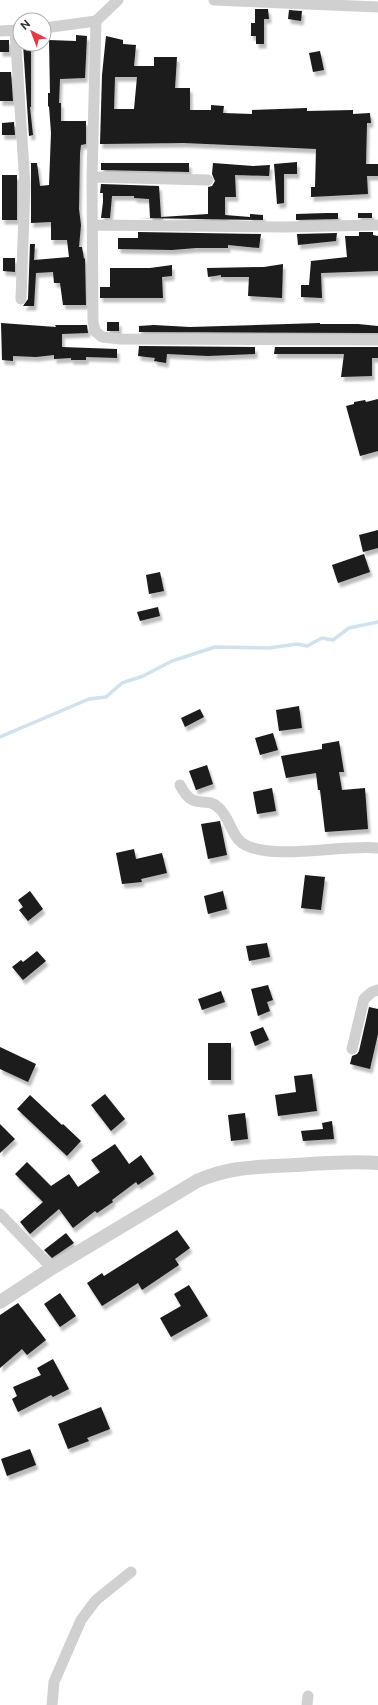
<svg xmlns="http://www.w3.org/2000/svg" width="378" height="1705" font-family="'Public Sans',sans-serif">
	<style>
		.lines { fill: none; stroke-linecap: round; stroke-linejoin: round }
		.stream { stroke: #cfe2ee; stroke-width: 3.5 }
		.building { fill: #1a1a1a; fill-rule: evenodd; filter: url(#shadow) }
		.minor { stroke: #d0d0d0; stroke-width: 11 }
		.tertiary { stroke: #d0d0d0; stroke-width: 14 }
	</style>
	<defs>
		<filter id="shadow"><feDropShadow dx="2.5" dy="4.5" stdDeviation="1" flood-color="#0004"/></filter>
	</defs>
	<rect width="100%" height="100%" fill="#fff"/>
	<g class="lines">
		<path class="stream" d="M0 737 89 699 106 697 122 683 143 676 172 661 215 647 269 648 297 644 307 646 322 638 333 640 349 628 378 622"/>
	</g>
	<path class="building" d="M255 9H268L269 19H264V44H256V36H251V23H255Z
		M289 10 302 11 301 21 288 19Z
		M76 35 87 36 85 78 60 79 59 103H61V121H86V144L81 145 80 153 79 209 81 225 79 247H82L84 259 85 258 86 305H63L60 283H54L53 272 36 273 34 306H23L28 299 30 244H35L34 260 69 257 67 240H51V222L31 223V163H37L40 186 49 185 51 133 49 106 48 107V93H50L49 40 76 41Z
		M106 36 123 40V44L136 45 134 66H154V57H177L175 88H190V110H211V105L224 106 223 113 252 114V110L307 108V111L353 110V114L370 113 371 123H367L366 164H378V176H367L368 194 311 197V187H315L316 149 184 143 100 144 102 75ZM115 77H137L134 109H114Z
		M0 40H9V52H0Z
		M23 44H31V107H30L33 135 29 136Z
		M320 51 324 70 313 72 309 53Z
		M0 72H11L13 101H0Z
		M14 122 15 135H2V123Z
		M297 162V174H284V203L277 204 274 164Z
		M101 163H189V172L101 170Z
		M213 163 253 166 270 165 269 176 235 175 236 197H225V215L250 217V214L263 215V220L139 218H150L149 199 134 198V196H112L110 218H101L103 202V193H100L101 184 159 186 161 217 208 214V187L212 186 215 181 212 174Z
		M2 175H17V220H2Z
		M327 213H338V219L296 220V214Z
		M358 213H372V218H358Z
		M138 232 261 234 259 248 228 245V248H196L172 250 118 249V238H138Z
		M359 232H373V235L378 236V271L321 273 322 298 301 297V285H309L311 261 347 257 345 236H359Z
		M337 233 336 241 298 245 297 234Z
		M3 258H15V272L3 271Z
		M283 264 282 298 248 296 249 277H221V275L208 277 207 268 264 267Z
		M172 265V276L162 277 163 298H100V287H110V268H150Z
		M107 322H119V331H107Z
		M1 323 56 327 55 325H87L88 333 62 334V347L117 349V358L86 357V360H71V358L54 359V355L36 357 13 356V361L2 360Z
		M320 323V324H358L378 326V333L139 332V326L154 325 190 327Z
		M139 346 255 347V354L208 356 167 354 166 363 154 361 155 358 138 356Z
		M275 347H378V358H372V376L341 377 344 354H274Z
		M378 399V451L360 456 346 406 354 404V402L365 400 366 402Z
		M378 530V548L363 552 359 535Z
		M364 554 370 572 338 583 332 565Z
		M160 572 164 591 149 594 146 575Z
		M158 607 160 616 140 621 137 612Z
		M299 706 302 728 279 731 276 710Z
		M200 709 204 717 185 727 181 718Z
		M273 733 278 750 260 755 255 738Z
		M339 741 344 772H339L342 790 365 788 368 829 325 832 320 790H318L316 773 286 778 281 756 322 749V744Z
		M207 765 213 784 196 790 189 771Z
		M272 788 276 811 257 814 253 792Z
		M220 821 227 855 208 859 201 824Z
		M134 849 136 859 162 853 167 873 141 879 142 882 122 884 116 853Z
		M305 875 325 877 321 910 301 908Z
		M30 891 43 909 28 921 19 910 23 907 18 900Z
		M223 891 227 909 208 914 204 896Z
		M267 943 270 957 249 961 246 946Z
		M37 951 46 961 23 980 12 967 21 960 23 962Z
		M268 985 273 1000 267 1002 270 1011 258 1016 251 989Z
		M221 991 225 1002 202 1010 198 999Z
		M369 1007 378 1009V1034L370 1069 350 1064 352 1056 357 1054 359 1051Z
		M263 1027 269 1040 255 1046 250 1032Z
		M208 1043H231V1080H208Z
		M0 1047 36 1064 28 1082 0 1069Z
		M312 1074 317 1111 278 1116 275 1095 296 1092 294 1076Z
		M105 1094 125 1119 111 1131 91 1105Z
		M30 1095 62 1125 63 1124 81 1141 67 1156 17 1109Z
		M245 1113 248 1139 231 1141 228 1115Z
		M332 1121 334 1139 303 1141 301 1131 323 1129 322 1123Z
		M0 1124 15 1139 0 1153Z
		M115 1144 129 1164 141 1155 154 1174 138 1185 136 1182 112 1200 113 1202 97 1213 95 1211 73 1228 59 1209 30 1234 20 1222 43 1202 15 1174 27 1162 51 1186 69 1174 78 1187 100 1172 91 1160Z
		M177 1230 190 1248 175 1259 179 1265 142 1290 138 1283 102 1306 87 1283 102 1273 104 1276Z
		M66 1233 74 1243 52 1258 44 1250Z
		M189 1285 208 1316 171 1337 160 1318 181 1306 174 1294Z
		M60 1293 76 1316 60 1327 44 1304Z
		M18 1303 46 1340 27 1355 22 1349 0 1368V1315Z
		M53 1359 69 1389 53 1397 51 1395 18 1412 12 1399 17 1396 13 1387 41 1375 37 1368Z
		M101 1407 110 1429 87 1438 89 1441 68 1449 58 1424Z
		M30 1449 36 1465 7 1476 1 1459Z"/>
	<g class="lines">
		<path class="minor" d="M214 0 378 7
			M96 21 92 177 93 321 95 331 102 337 120 339 378 340
			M44 28 96 21 118 0
			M15 30 25 185 21 299
			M0 31 20 30
			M92 177 208 180
			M93 225 286 227 378 225
			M180 785C194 813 205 794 219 808 230 818 231 835 242 843 270 862 343 844 378 848
			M352 1049 364 999 372 992 378 990
			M0 1214 52 1268
			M52 1705 54 1682 81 1620 96 1600 131 1572
			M307 1705 308 1696"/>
		<path class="tertiary" d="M0 1302 52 1268 197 1181C231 1166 259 1167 295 1165 323 1163 350 1161 378 1163"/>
	</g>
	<g transform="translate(32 32) rotate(318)"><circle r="19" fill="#ffffff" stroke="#adadad"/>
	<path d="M0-3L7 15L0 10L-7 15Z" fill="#e63946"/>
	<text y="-6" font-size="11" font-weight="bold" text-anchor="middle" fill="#333333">N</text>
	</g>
</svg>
